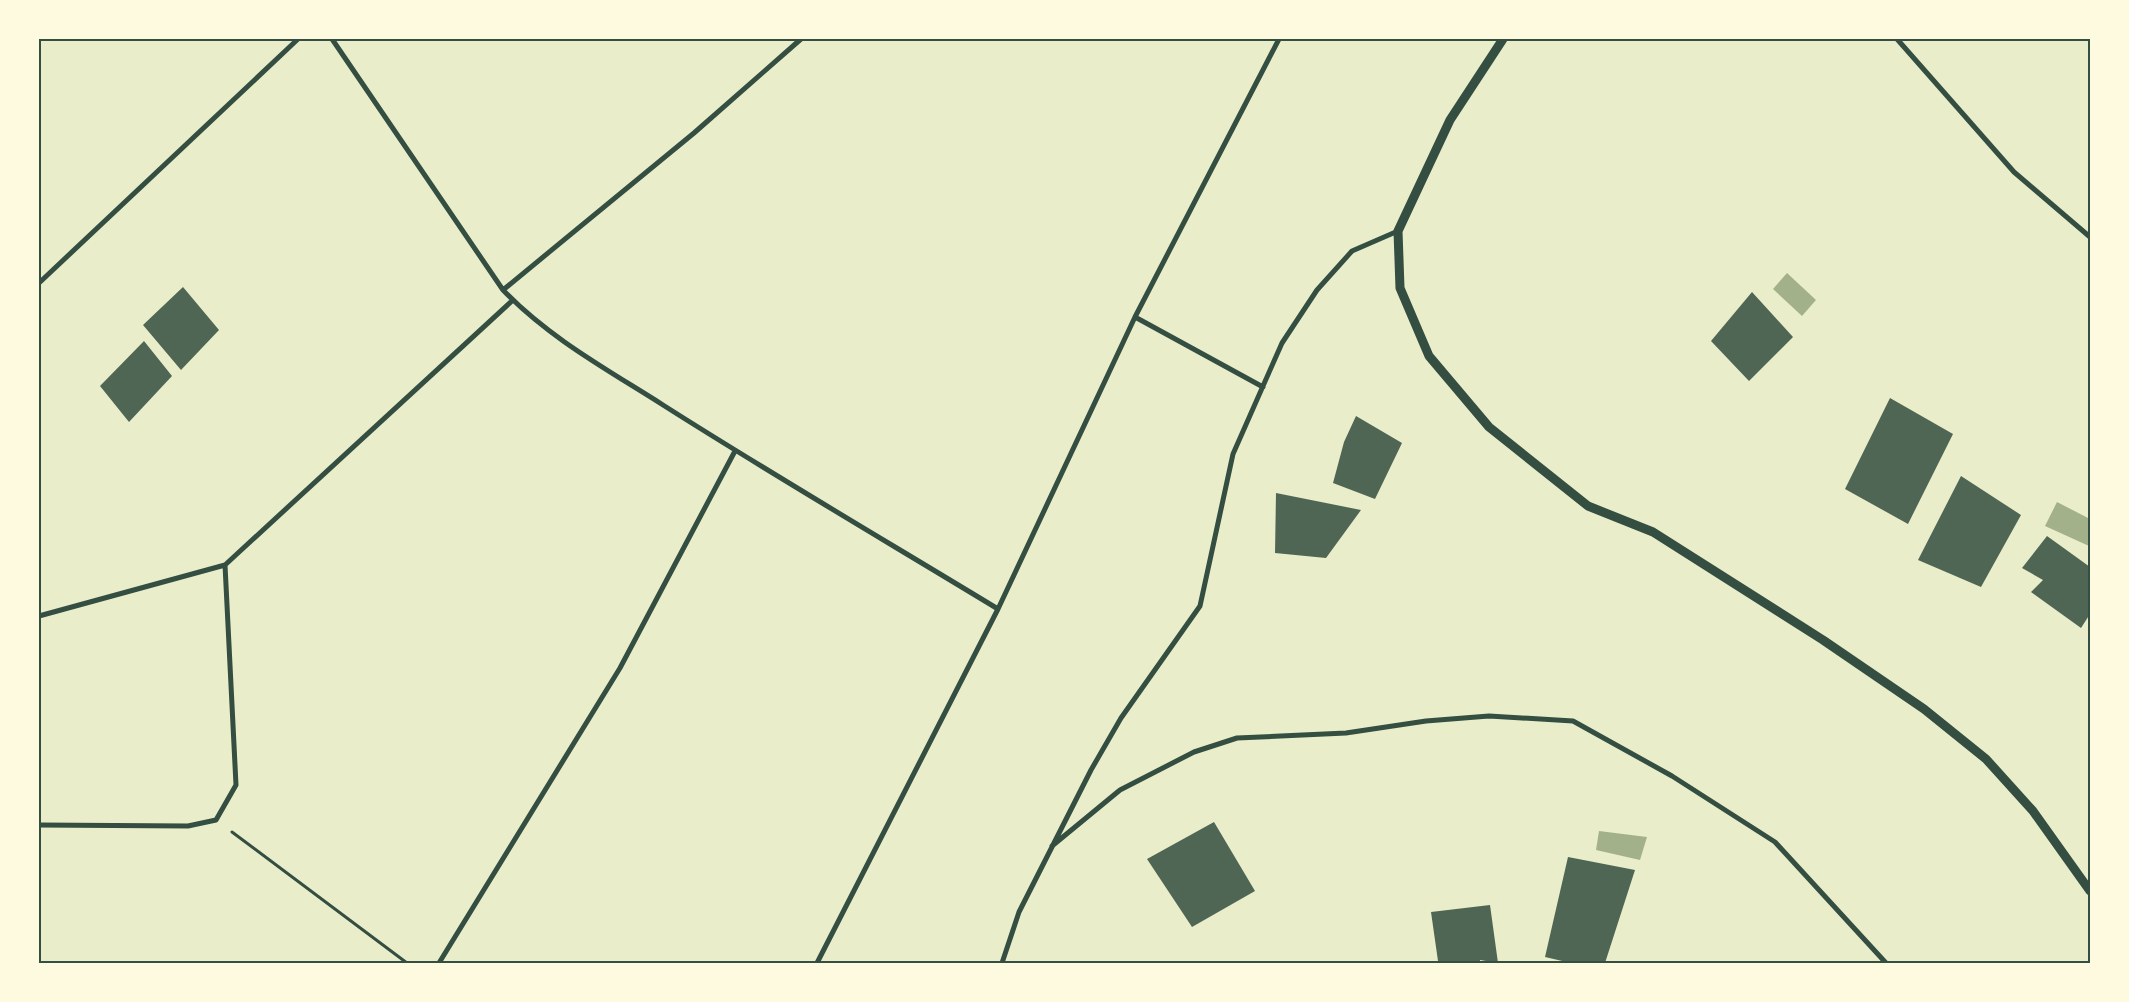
<svg xmlns="http://www.w3.org/2000/svg" width="2129" height="1002" font-family="'Noto Sans',sans-serif">
	<style>
		.water { fill: #a3b18a }
		.building { fill: #4f6655 }
		.lines { fill: none; stroke-linecap: round; stroke-linejoin: round }
		.path { stroke: #344e41; stroke-width: 3 }
		.minor { stroke: #344e41; stroke-width: 5 }
		.tertiary { stroke: #344e41; stroke-width: 9 }
		.neatline { fill: none; stroke: #344e41; stroke-width: 2 }
	</style>
	<rect width="100%" height="100%" fill="#e9edc9"/>
	<path class="water" d="M1787 273 1816 300 1802 316 1773 289Z
		M2057 502 2090 519 2089 546 2045 526Z
		M1599 831 1647 837 1640 860 1596 850Z"/>
	<path class="building" d="M183 287 219 330 181 370 143 325Z
		M1752 292 1793 337 1749 381 1711 341Z
		M144 341 172 376 129 422 100 386Z
		M1890 398 1953 434 1908 524 1845 489Z
		M1356 416 1402 443 1375 499 1333 483 1344 442Z
		M1961 476 2021 515 1981 587 1918 560Z
		M1276 493 1361 510 1326 558 1275 553Z
		M2047 536 2090 567V614L2081 628 2031 592 2043 580 2022 568Z
		M1214 822 1255 891 1192 927 1147 859Z
		M1568 857 1635 870 1605 963H1571L1545 957Z
		M1490 905 1498 963 1480 960V963L1438 961 1431 912Z"/>
	<g class="lines">
		<path class="path" d="M232 832 407 963"/>
		<path class="minor" d="M332 39 503 290C549 338 608 370 663 405 773 475 886 541 998 609
			M1897 39 2014 172 2090 237
			M39 283 298 39
			M503 290 694 133 801 39
			M1135 317 1263 387
			M39 616 225 565 513 300
			M39 825 188 826 216 820 236 785 225 565
			M1052 846 1120 790 1194 752 1237 738 1346 733 1426 721 1489 716 1573 721 1672 776 1775 842 1886 963
			M439 963 620 668 735 451
			M817 963 998 609 1135 317 1279 39
			M1002 963 1019 912 1091 770 1121 718 1200 606 1233 454 1282 343 1317 290 1352 251 1398 231"/>
		<path class="tertiary" d="M1503 39 1450 120 1398 231 1400 288 1429 356 1489 427 1588 506 1653 532 1823 640 1924 709 1986 759 2033 811 2090 891"/>
	</g>
	<rect width="2129" height="1002" fill="none" stroke="#fefae0" stroke-width="80"/>
	<rect x="40" y="40" width="2049" height="922" class="neatline"/>
</svg>
